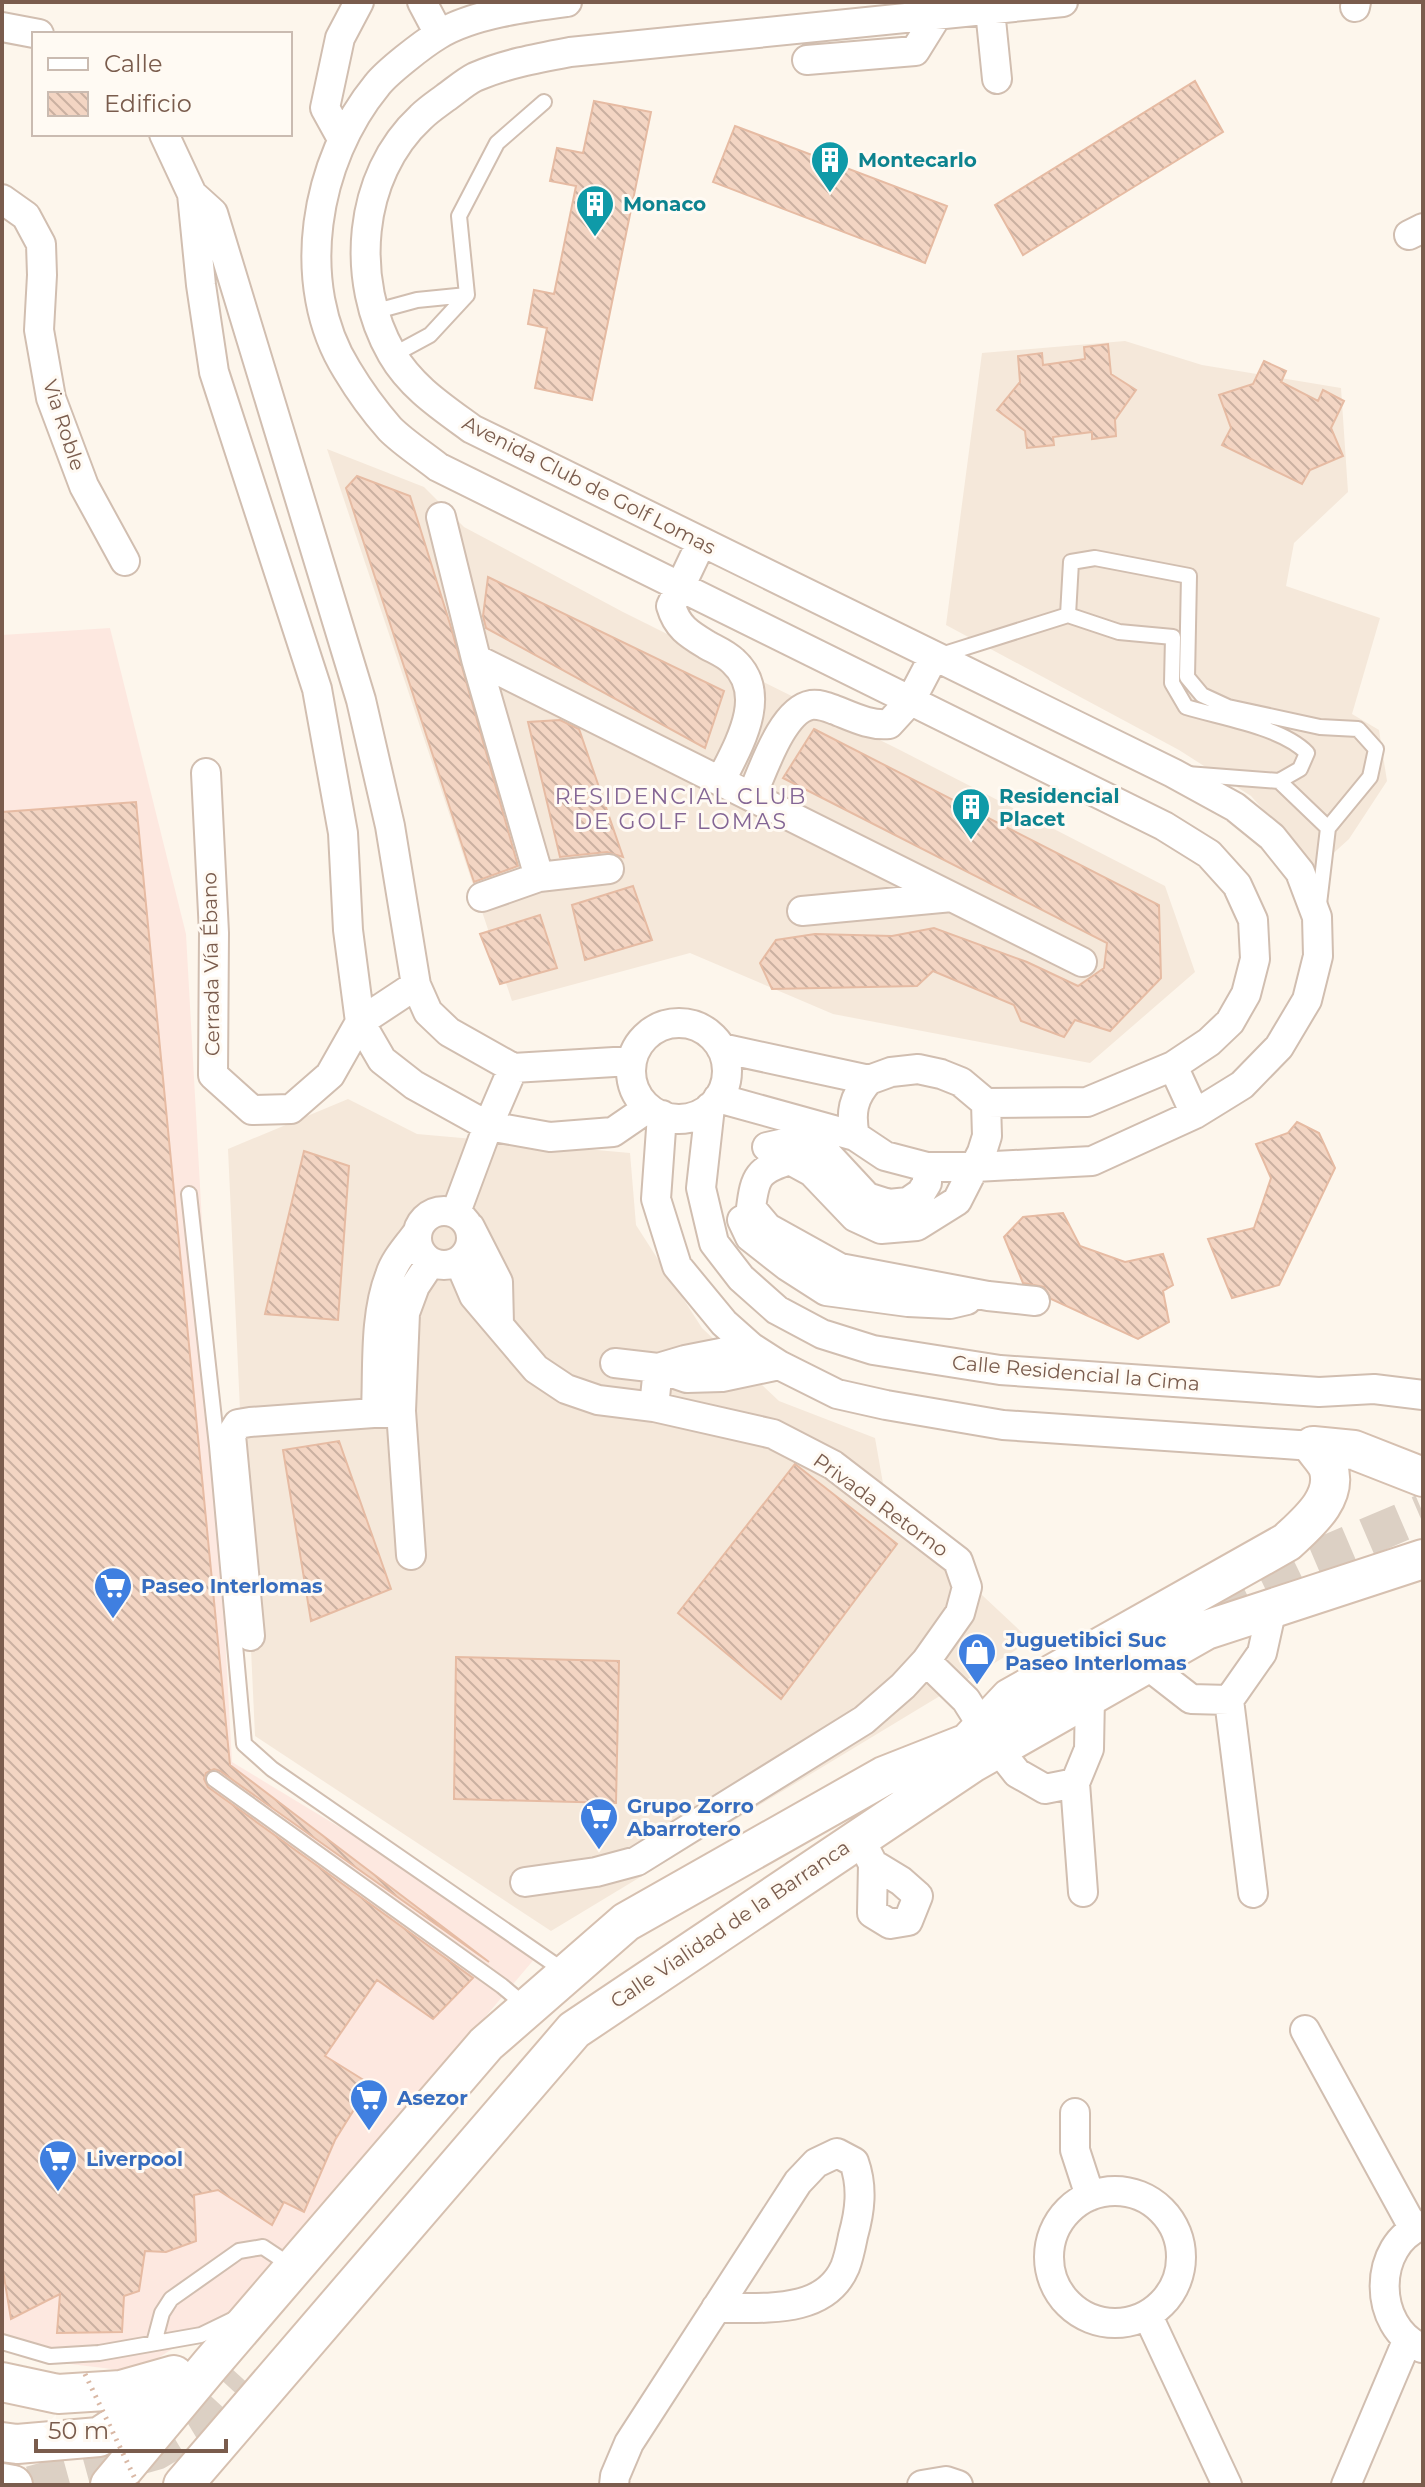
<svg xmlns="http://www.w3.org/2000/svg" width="1425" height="2487" font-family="Montserrat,sans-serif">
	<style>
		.residential { fill: #f5e8da }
		.commercial { fill: #fde8e0 }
		.building { fill: url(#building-back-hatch); stroke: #e6bba3; stroke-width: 2 }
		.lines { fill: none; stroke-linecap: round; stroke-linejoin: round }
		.secondary-tunnel { stroke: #dcd0c4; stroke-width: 38; stroke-dasharray: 38 19; stroke-linecap: butt }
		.service-casing { stroke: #d1beb0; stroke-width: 18 }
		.minor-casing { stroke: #d1beb0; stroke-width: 32 }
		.secondary-casing { stroke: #d6c0b0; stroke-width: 42 }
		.service { stroke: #fff; stroke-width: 14 }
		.minor { stroke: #fff; stroke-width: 28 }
		.secondary { stroke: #fff; stroke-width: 38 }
		.path-bridge { stroke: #d9b8a5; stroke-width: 5; stroke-dasharray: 2 6; stroke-linecap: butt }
		.labels { text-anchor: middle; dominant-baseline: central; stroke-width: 6; stroke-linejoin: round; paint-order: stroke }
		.culture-label { font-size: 20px; font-weight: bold; fill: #0d838f; stroke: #fffaf3; text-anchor: start }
		.street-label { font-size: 20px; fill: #7a5c4d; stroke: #fffaf3 }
		.shop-label { font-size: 20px; font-weight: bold; fill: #366cbe; stroke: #fffaf3; text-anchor: start }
		.neighbourhood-label { font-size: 22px; letter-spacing: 2px; fill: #846695; stroke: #fffaf3 }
	</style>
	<defs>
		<pattern id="building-back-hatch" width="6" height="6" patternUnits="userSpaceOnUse" patternTransform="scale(2)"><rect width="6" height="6" fill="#f3d5c3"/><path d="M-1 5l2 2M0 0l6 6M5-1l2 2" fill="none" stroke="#cab0a1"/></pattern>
	</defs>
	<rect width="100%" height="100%" fill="#fdf6ec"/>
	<path class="residential" d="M1125 341 1202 365 1341 388 1348 492 1294 543 1286 586 1380 618 1352 714 1379 730 1387 781 1349 839 1316 869 1251 796 1179 750 946 625 982 353Z
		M327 449 424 487 464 527 623 612 898 749 1165 886 1195 972 1090 1063 833 1014 690 953 512 1001Z
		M348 1099 417 1134 630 1153 636 1225 702 1328 779 1401 875 1438 887 1506 1031 1641 551 1931 255 1736 228 1149Z"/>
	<path class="commercial" d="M110 628 186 934 232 1762 542 1950 242 2303 137 2372 28 2359 2 2346V635Z"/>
	<path class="building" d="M1195 81 1223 132 1023 255 995 205Z
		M594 101 651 112 592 400 535 388 547 328 528 324 534 290 554 294 576 186 550 181 557 148 583 153Z
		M735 126 947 206 925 263 713 182Z
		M1108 344 1111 374 1136 390 1115 420 1116 436 1092 439V432L1053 437 1054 445 1027 448 1025 431 997 410 1020 382 1018 356 1042 353 1043 365 1085 359 1084 347Z
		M1264 361 1286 371 1281 382 1318 401 1323 390 1344 401 1331 428 1343 456 1310 470 1302 484 1222 445 1231 428 1219 395 1253 384Z
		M357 476 410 496 450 624 518 866 474 882 346 488Z
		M488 577 724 691 705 748 486 628 483 616Z
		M560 720 579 729 623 857 607 852 560 857 528 722Z
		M814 729 1159 905 1161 978 1110 1031 1075 1020 1064 1037 1021 1021 1014 1005 933 971 917 986 772 989 760 963 776 940 815 934 892 936 934 928 1027 962 1078 986 1104 968 1107 943 783 778Z
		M136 802 230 1765 489 1962 220 1771 214 1769 206 1773 204 1779 208 1787 473 1978 433 2019 377 1980 325 2056 370 2084 335 2140 304 2212 284 2202 272 2225 218 2190 194 2195 196 2241 166 2252 145 2251 139 2291 124 2296 122 2332 57 2333 60 2294 11 2319 2 2265V812Z
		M633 886 652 940 585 960 572 905Z
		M540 915 557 968 500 984 480 934Z
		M1297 1122 1319 1133 1335 1168 1279 1285 1232 1298 1208 1239 1254 1228 1271 1178 1256 1144 1288 1133Z
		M304 1151 349 1166 338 1320 265 1314Z
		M1063 1213 1080 1246 1125 1262 1163 1254 1173 1285 1163 1291 1169 1322 1138 1339 1051 1299 1044 1287 1023 1283 1004 1237 1023 1217Z
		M339 1441 391 1589 311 1621 283 1450Z
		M795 1464 897 1544 781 1699 678 1613Z
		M456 1657 619 1661 616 1803 454 1799Z"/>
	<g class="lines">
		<path class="secondary-tunnel" d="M1160 1633 1299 1566 1423 1513
			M31 2485 156 2451 199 2425 242 2378"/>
		<defs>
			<path id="service" d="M373 312 417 300 467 295
				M393 355 430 335 467 295 459 216 497 143 544 102
				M938 656 1068 615
				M1187 774 1279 781 1328 828
				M1279 781 1300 769 1307 753C1282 727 1222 718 1186 707L1172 683 1173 637 1119 632 1068 615 1071 562 1095 558 1189 576 1187 677 1202 695 1228 707 1320 727 1358 729 1376 749 1370 777 1328 828 1319 904
				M189 1194 217 1446 244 1744 272 1769 567 1973
				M214 1779 502 1986 527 2007
				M2 2342 50 2356 99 2353 201 2335 234 2319
				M154 2343 162 2313 171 2299 239 2251 263 2247 293 2267"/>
			<path id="minor" d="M422 2 439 34
				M567 2C528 7 472 14 438 35 423 44 387 72 377 85 315 160 293 284 347 370 359 390 375 412 390 429 404 443 423 455 438 467L1164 826 1209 854 1237 885 1253 920 1255 959 1246 994 1230 1022 1209 1042 1173 1066 1087 1102 986 1103 961 1082 941 1074 918 1069 891 1072 869 1080 721 1048
				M1355 7 1356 2
				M990 10 997 79
				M2 27 39 34
				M807 60 915 51 938 14
				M164 134 192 194 201 285 214 372 317 689 343 833 348 930 360 1022 382 1060 414 1085 488 1126 550 1137 613 1132 648 1108
				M341 137 325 108 340 38 359 2
				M192 194 213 213 361 700 390 826 416 985 428 1012 449 1032 513 1068 631 1061
				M2 199 26 216 41 244 42 275 39 330 51 398 84 486 125 561
				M1409 235 1423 228
				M441 517 476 659 1082 962
				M701 543 671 606C677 627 689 634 707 645 716 650 726 654 733 661 770 694 738 746 721 780
				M476 659 539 877
				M206 773 214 933 213 1075 252 1110 291 1109 330 1075 360 1022 416 985
				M752 795C763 771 782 710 811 705 820 704 827 707 835 710 853 717 870 726 889 724L911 700 933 658
				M482 897 539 877 609 869
				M802 911 952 897
				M631 1071a48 48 0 1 1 96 0a48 48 0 1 1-96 0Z
				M1173 1066 1195 1114
				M718 1098 855 1136 885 1156 927 1167H975L1092 1161 1195 1114 1242 1085 1279 1047 1307 1000 1318 956 1317 917 1300 872 1272 837 1235 807 1173 773 472 429C442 407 411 387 392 354 350 281 357 176 421 117 428 110 437 104 445 98 455 91 465 82 475 77 505 64 538 58 570 52L1063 2
				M986 1103 987 1136 982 1152 957 1201 917 1226 881 1229 855 1217 812 1172 790 1160C758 1170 755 1176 751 1208L768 1228 840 1268 988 1296 1035 1301
				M710 1107 701 1188 714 1243 741 1278 777 1310 822 1334 873 1350 1000 1370 1319 1392 1374 1389 1423 1395
				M662 1115 656 1199 677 1266 724 1323 751 1347 779 1365 837 1394 886 1405 1003 1425 1313 1446
				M855 1136C850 1113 853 1097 869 1080
				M767 1147 798 1140 827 1154 867 1197 889 1204 908 1202 921 1193 927 1183V1167
				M417 1238a27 27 0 1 1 54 0a27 27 0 1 1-54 0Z
				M456 1212 488 1126 513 1068
				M742 1220 750 1237 787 1266 826 1291 908 1302 950 1304 967 1300
				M470 1227 498 1282 499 1324
				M459 1261 474 1296 536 1369 566 1389 598 1400 654 1407 773 1434 833 1465 958 1561 967 1587 960 1613 926 1661 903 1686 864 1720 637 1861 596 1872 525 1882
				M615 1363 658 1368 685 1360 751 1347
				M654 1407 658 1368 687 1378 722 1377 779 1365
				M376 1411C378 1368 374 1316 390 1275 395 1259 408 1246 417 1233
				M411 1555 401 1411 405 1313 415 1286 431 1262
				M250 1636 231 1435 238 1424 250 1422 401 1411
				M926 1661 966 1700 983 1727
				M1146 1664 1191 1699 1229 1700 1262 1653 1272 1608
				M1229 1700 1253 1893
				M998 1749 1017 1773 1045 1789 1075 1783 1089 1749 1090 1696
				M1075 1783 1083 1892
				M859 1837 873 1864 872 1913 890 1924 908 1921 918 1896 901 1881 873 1864
				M1305 2030 1414 2229
				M1075 2113V2150L1090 2196
				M1049 2257a66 66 0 1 1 132 0a66 66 0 1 1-132 0Z
				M1148 2316 1227 2485
				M1422 2348C1372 2327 1372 2244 1423 2225
				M614 2485 615 2476 629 2443 798 2182 816 2163 837 2153 854 2162C863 2187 860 2211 853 2236 851 2246 849 2257 845 2267 824 2316 760 2307 716 2308
				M922 2485 946 2481 958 2485
				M1346 2485 1407 2341"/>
			<path id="secondary" d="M1313 1446 1354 1450 1423 1477
				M966 1745 1010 1698 1287 1542C1306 1524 1339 1498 1328 1467 1325 1460 1317 1452 1313 1446
				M2 2382 58 2394 121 2390 174 2375
				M2 2442 17 2444 99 2437 178 2385
				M2 2483 13 2485
				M110 2485 211 2364 486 2044 626 1922 884 1776 978 1739
				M183 2485 574 2030 972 1763 1206 1630 1423 1559"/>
		</defs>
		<use href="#service" class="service-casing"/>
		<use href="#minor" class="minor-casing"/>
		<use href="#secondary" class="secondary-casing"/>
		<use href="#service" class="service"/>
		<use href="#minor" class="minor"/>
		<use href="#secondary" class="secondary"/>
		<path class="path-bridge" d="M85 2374 138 2485"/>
	</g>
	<defs>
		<symbol id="building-pin" viewBox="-11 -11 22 30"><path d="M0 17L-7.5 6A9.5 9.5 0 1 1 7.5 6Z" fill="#0f9aa8" stroke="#fffaf3"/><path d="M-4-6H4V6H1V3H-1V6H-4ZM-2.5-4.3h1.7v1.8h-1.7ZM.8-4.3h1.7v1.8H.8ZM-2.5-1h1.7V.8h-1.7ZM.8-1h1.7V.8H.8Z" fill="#fff"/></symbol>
		<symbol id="supermarket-pin" viewBox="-11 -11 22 30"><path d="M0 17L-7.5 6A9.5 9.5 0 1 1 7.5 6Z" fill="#3f7fe0" stroke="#fffaf3"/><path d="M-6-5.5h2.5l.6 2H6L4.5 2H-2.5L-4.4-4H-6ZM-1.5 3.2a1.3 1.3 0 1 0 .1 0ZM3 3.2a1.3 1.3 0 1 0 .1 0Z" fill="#fff"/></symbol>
		<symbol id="shop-pin" viewBox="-11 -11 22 30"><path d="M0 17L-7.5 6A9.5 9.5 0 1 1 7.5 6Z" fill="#3f7fe0" stroke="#fffaf3"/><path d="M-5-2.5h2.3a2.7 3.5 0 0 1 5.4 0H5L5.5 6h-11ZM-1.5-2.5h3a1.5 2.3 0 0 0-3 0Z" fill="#fff"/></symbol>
	</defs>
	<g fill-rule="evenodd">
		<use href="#building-pin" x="808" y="138" width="44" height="60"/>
		<use href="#building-pin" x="573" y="182" width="44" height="60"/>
		<use href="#building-pin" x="949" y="785" width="44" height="60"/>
		<use href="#supermarket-pin" x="91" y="1564" width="44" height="60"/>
		<use href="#shop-pin" x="955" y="1630" width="44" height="60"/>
		<use href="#supermarket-pin" x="577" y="1795" width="44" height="60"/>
		<use href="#supermarket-pin" x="347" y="2076" width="44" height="60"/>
		<use href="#supermarket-pin" x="36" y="2137" width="44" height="60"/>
	</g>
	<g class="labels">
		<g class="culture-label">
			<text x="858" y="160">Montecarlo</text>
			<text x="623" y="204">Monaco</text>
			<text x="999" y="796">Residencial<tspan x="999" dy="23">Placet</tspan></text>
		</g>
		<g class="street-label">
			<text transform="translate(64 425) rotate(72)">Via Roble</text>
			<text transform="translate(589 485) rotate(27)">Avenida Club de Golf Lomas</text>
			<text transform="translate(211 964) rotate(-91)">Cerrada Vía Ébano</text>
			<text transform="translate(1076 1373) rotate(5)">Calle Residencial la Cima</text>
			<text transform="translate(881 1505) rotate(36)">Privada Retorno</text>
			<text transform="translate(730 1924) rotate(-34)">Calle Vialidad de la Barranca</text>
		</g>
		<g class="shop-label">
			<text x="141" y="1586">Paseo Interlomas</text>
			<text x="1005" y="1640">Juguetibici Suc<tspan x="1005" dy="23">Paseo Interlomas</tspan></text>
			<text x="627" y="1806">Grupo Zorro<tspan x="627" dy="23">Abarrotero</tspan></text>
			<text x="397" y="2098">Asezor</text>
			<text x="86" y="2159">Liverpool</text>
		</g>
		<g class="neighbourhood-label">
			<text x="681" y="796">RESIDENCIAL CLUB<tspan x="681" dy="25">DE GOLF LOMAS</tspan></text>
		</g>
	</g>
	<rect width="1425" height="2487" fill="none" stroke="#7a5c4d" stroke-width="8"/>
	<rect x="32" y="32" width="260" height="104" fill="#fffaf3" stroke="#cabbb1" stroke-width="2"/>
	<rect x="48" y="58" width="40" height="12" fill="#ffffff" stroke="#cabbb1" stroke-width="2"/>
	<text x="104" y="72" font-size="24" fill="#7a5c4d">Calle</text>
	<rect x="48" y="92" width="40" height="24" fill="url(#building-back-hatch)" stroke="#cabbb1" stroke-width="2"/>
	<text x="104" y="112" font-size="24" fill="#7a5c4d">Edificio</text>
	<path d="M36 2439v12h190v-12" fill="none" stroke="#7a5c4d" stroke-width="4"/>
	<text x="48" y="2439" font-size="24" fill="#7a5c4d" stroke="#fffaf3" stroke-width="6" paint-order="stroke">50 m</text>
</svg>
